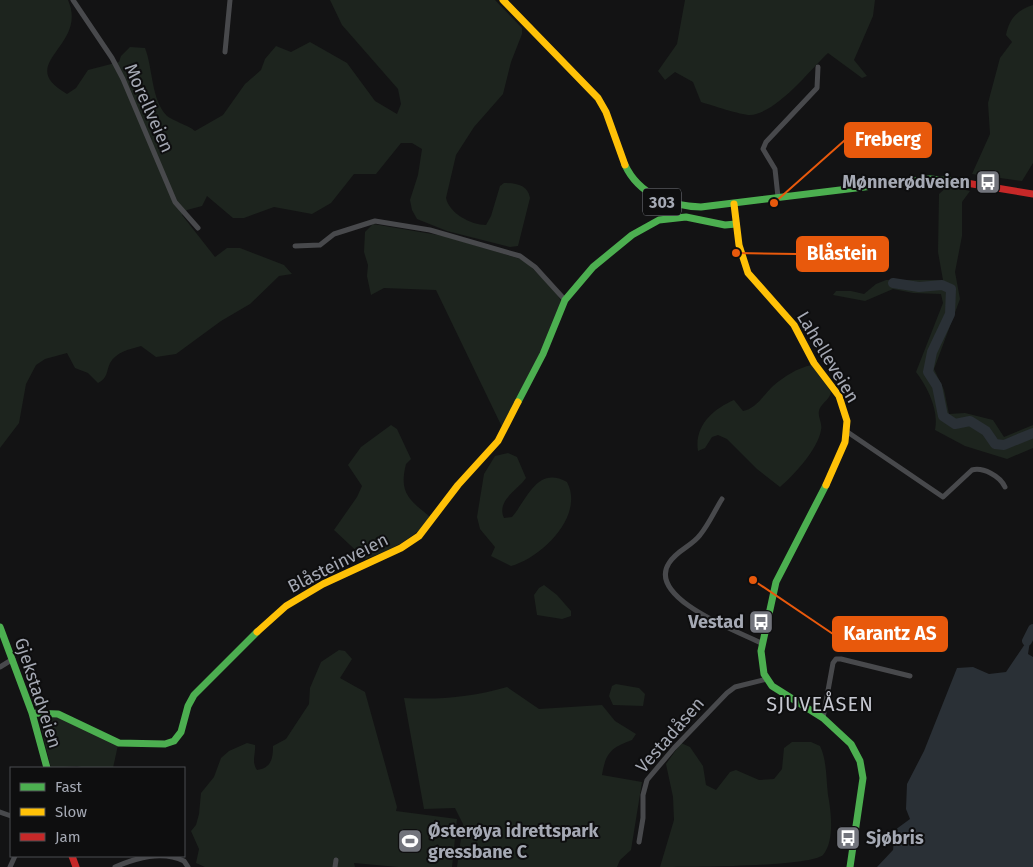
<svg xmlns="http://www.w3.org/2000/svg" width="1033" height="867" font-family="'Fira Sans',sans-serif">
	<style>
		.green { fill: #1d241e }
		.water { fill: #2a3036 }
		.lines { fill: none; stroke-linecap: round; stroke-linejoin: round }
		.river { stroke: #2a3036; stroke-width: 10 }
		.street { stroke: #48494c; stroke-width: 5 }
		.fast { stroke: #4caf50; stroke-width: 7 }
		.slow { stroke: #ffc107; stroke-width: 7 }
		.jam { stroke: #c62828; stroke-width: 7 }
		.labels { text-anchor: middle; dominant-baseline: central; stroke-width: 4; stroke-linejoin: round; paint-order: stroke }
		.shield { fill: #0e0e0f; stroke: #787a82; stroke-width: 1 }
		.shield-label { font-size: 16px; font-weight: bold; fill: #a5a9b4 }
		.street-label { font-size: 18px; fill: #a5a9b4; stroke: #0e0e0f }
		.poi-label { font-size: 18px; font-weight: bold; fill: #a5a9b4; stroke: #0e0e0f; text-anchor: end }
		.quarter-label { font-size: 20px; letter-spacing: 1px; fill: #c6c8d1; stroke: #0e0e0f }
		.leader { fill: none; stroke: #e8590c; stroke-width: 2 }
		.callout-dot { fill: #e8590c; stroke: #0e0e0f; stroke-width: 2 }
		.callout { fill: #e8590c; stroke: #e8590c; stroke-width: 2 }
		.callout-label { font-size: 19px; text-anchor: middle; font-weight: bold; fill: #fff }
	</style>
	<rect width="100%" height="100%" fill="#131314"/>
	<path class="green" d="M0 0H68C89 47 13 63 67 94L76 88 88 70 119 62 121 56 130 47 145 48C153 68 151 100 167 116 173 121 188 125 195 131L223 115 245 84 261 70 265 59 276 46 291 52 310 42 347 63 375 101 397 114 401 104 398 89 342 25 330 0H495L522 28V34L511 62 503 94 474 127 456 155 446 198C449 213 471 225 486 225L491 216 500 186 504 183C516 183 528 185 530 198L518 246 510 247 447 231 417 219 412 210 410 200 418 175 422 149 412 143H401L376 174H354L331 203 312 214 274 207 244 218H233L207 196 202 206 187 210 182 215 215 257 227 248H240L284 265 292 274 279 276 250 304 221 321 176 354 156 357 141 346C130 349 116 352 110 363 106 372 108 378 98 383L88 373 75 368 67 353 45 359 36 365 26 384 19 423 0 448Z
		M685 0H875L873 16 854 60 867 76 862 78 828 53C809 71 777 113 750 115 741 115 711 105 701 102L693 82 675 72 665 80 658 71 677 44Z
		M1033 5V163L1022 181 972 174 990 134 988 103 1000 58 1012 42 1006 35C1009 19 1017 10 1033 5Z
		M948 186 970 191 962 202V236L955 272 960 299 934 369 944 390 949 414 965 413 993 420 1004 437 1033 425V448L1007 459 965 446 935 430C939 410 928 388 916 372L943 303 941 294 913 293 893 289 865 301 833 295 836 291H851L864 294 876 284 886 280H943L938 252 939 194Z
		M373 224 444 236 524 260 556 292 561 301 556 322 502 427 436 290 384 288 371 295 367 276 368 265 364 252 365 232Z
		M812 365 831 392C829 400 824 401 820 408 816 416 823 422 821 430 818 449 794 475 780 487L757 469 727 439 718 435 712 437 705 448 698 451C694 426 713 409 734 400L743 411C755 409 764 395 773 386 785 376 797 368 812 365Z
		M391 425 397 429 411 459 406 464C399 492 408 499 429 516L430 520C412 539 390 551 365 559L334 530 357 497 362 486 348 465 361 447Z
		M508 453 517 457 526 478C518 490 496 500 504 518L512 517C527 500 537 465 567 482 585 516 541 558 511 566L491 556 495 547 480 529 477 517 484 474 495 456Z
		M544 585 557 595 571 611V616L562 619 537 615 534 595 539 588Z
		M339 650 345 651 352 659 340 678 365 692 397 807 396 811 457 819 452 867H398L354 863 355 867H205L196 863 199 849 191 831 196 825 199 814 201 793 214 777 221 758 229 751 247 743 255 745C256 754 251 761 257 770 271 768 273 759 273 746L286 739 309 704 310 688 321 662Z
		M616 684 639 688 645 694 643 706 613 705 609 696 612 686Z
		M507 687 539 709 602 705 615 721 636 734 632 740C611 748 606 752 602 775L642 782 631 850 620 860 617 867H457L463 824 455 808 424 809 404 698C439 700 473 697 507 687Z
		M38 716 62 717 118 745 113 768H85L77 766 51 768Z
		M792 742H811L820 746C827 761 826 778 828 795 831 811 835 841 823 855 808 867 688 867 660 867L674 820 673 797 666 764 681 743 690 747 703 766 706 785 716 790 730 772 736 770 759 780 774 779 782 769 784 748Z"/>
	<path class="water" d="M1027 641H1030L1028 654 1033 657V867H877L893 850 895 830 910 819 906 809 907 784 924 751 957 668 973 667 989 674 1006 672Z"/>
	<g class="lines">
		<path class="river" d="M893 283 919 287 942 285 951 289 950 314 932 352 928 372 937 386 943 416 955 424 970 421 986 431 995 444 1004 445 1033 433
			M1027 641 1033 629"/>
		<path class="street" d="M73 0 112 58 123 79 175 202 198 228
			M225 52 230 0
			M778 197 775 169 763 149 766 142 817 88 818 67
			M295 246 320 245 334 234 375 221 430 230 520 256 535 267 565 300
			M846 431 943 497 972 470C983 467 1000 476 1005 487
			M722 499C715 510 709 524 700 535 692 546 677 550 669 563 646 598 739 632 761 643
			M0 667 13 659
			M823 718 833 663 836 659H841L910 676
			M0 812 11 816
			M639 842 643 818V795L647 780 674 748 727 693 735 687 767 679
			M10 867 15 856
			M115 867C136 858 162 850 184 861L188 867
			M335 867 336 860"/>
		<path class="fast" d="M625 165C639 195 670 206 701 207L930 179 960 182
			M518 402 543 354 565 300 593 267 632 235 659 220 686 217 725 225 736 224
			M826 485 776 582 761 651 764 674 772 686 823 718 851 744 860 761 863 778 850 867
			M0 627 32 713 47 768
			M32 713 58 714 119 743 165 744 174 741 181 732 188 706 194 695 257 632"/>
		<path class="slow" d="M503 0 598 98 606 112 625 165
			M734 204 739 245 748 273 794 325 814 363 839 396 847 421 845 442 826 485
			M257 632 286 606 323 584 401 548 419 536 458 485 498 441 518 402"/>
		<path class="jam" d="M960 182 1033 194
			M72 856 76 867"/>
	</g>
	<defs>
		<symbol id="bus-square" viewBox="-11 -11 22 22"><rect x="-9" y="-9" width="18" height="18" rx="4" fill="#72747c" stroke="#0e0e0f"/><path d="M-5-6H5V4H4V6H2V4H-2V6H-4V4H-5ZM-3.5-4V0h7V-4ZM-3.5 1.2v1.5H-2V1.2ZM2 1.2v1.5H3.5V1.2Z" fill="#fff"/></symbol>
		<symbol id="stadium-square" viewBox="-11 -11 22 22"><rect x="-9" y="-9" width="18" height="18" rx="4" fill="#72747c" stroke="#0e0e0f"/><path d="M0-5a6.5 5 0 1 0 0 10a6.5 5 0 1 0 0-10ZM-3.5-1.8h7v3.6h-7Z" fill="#fff"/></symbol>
	</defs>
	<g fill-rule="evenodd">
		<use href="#bus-square" x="974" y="168" width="28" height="28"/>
		<use href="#bus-square" x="747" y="608" width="28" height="28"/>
		<use href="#bus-square" x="834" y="824" width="28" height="28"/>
		<use href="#stadium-square" x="396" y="827" width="28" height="28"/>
	</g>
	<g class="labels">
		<rect class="shield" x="643" y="188.5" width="38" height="27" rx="4"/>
		<g class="shield-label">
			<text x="662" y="202">303</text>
		</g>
		<g class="street-label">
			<text transform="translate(149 108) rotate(66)">Morellveien</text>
			<text transform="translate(828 357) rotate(59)">Lahelleveien</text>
			<text transform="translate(338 563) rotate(-27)">Blåsteinveien</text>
			<text transform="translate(38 693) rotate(72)">Gjekstadveien</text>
			<text transform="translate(670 735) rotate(-49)">Vestadåsen</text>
		</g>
		<g class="poi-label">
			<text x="970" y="182">Mønnerødveien</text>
			<text x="744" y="622">Vestad</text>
			<text x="428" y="831" text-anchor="start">Østerøya idrettspark<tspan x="428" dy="21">gressbane C</tspan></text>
			<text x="866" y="838" text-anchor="start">Sjøbris</text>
		</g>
		<g class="quarter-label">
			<text x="820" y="704">SJUVEÅSEN</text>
		</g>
	</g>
	<path class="leader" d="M774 203L845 140M736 253L797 254M753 580L833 634"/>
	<g class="callout-dot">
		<circle cx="774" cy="203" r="5"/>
		<circle cx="736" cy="253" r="5"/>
		<circle cx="753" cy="580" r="5"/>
	</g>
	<g class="callout">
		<rect x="845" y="123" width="86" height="34" rx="5"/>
		<rect x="797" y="237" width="91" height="34" rx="5"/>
		<rect x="833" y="617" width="114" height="34" rx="5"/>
	</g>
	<g class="callout-label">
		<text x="888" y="146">Freberg</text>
		<text x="842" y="260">Blåstein</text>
		<text x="890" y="640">Karantz AS</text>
	</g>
	<rect x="10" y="767" width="175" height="90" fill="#0e0e0f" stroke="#4a4c51"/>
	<rect x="20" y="783" width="25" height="8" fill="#4caf50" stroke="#4a4c51"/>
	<text x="55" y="792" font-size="15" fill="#a5a9b4">Fast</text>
	<rect x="20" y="808" width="25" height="8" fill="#ffc107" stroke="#4a4c51"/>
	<text x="55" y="817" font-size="15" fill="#a5a9b4">Slow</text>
	<rect x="20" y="833" width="25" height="8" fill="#c62828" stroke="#4a4c51"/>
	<text x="55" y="842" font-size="15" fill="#a5a9b4">Jam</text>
</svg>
